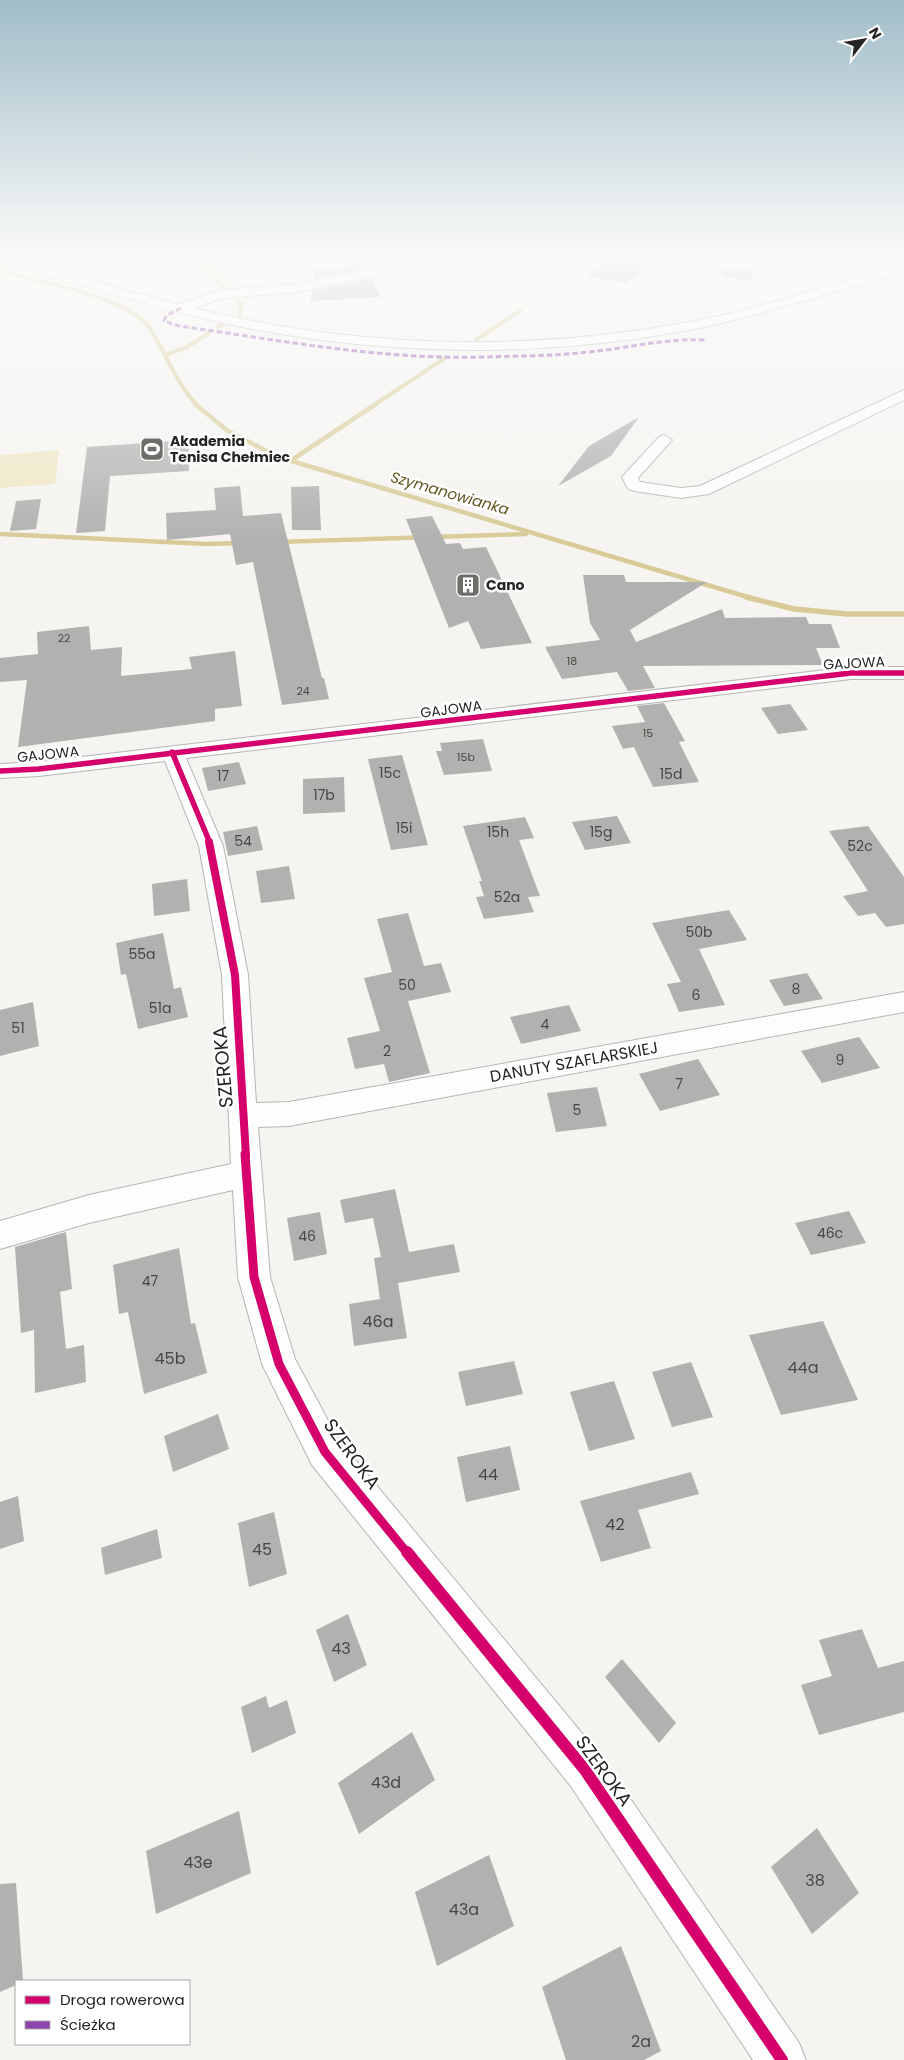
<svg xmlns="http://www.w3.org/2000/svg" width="904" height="2060" font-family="Poppins,sans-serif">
	<rect width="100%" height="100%" fill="#f5f4f1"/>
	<g fill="#efe6c4">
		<path d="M313 253H383L381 257 313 264 311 256Z"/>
		<path d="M59 450 55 484 0 488V455Z"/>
	</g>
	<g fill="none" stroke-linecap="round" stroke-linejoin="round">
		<g stroke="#d8cb97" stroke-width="4">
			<path d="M194 253 228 291"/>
			<path d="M0 271C35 280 129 298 149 327 166 352 175 383 197 405"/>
			<path d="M233 295 242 306 239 315"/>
			<path d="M218 327 222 325"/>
			<path d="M477 339 520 311"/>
			<path d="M165 355 187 347 209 333"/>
			<path d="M374 405 445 358"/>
		</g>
		<g stroke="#d8cb97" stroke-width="4.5">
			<path d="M195 404 228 431 278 457 751 598"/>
			<path d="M290 461 376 404"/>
			<path d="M1 534 207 544 241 543"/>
			<path d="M278 542 526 534"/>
		</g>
		<path stroke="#d8cb97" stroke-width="5.5" d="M746 597 794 609 847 614H904"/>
	</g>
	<g fill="#b1b1af">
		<path d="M603 264 649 266 626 283 586 276Z"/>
		<path d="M363 265 365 268 314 279 315 269H340L339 267Z"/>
		<path d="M722 268 751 269 753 281 723 277Z"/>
		<path d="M370 278 381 297 311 301 312 291Z"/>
		<path d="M639 417 611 456 558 486 589 446Z"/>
		<path d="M189 440V471L110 476 105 531 76 533 87 447Z"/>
		<path d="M240 486 243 516 281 513 322 678H324L329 699 282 705 253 562 236 565 230 534 167 540 166 513 216 510 214 488Z"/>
		<path d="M319 486 321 530H292L291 487Z"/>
		<path d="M41 499 36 529 10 531 16 501Z"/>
		<path d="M432 516 446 544 460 543 463 549 486 547 532 643 481 649 468 621 449 628 406 519Z"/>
		<path d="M583 575H624L626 582H707L630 630 636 642 722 609 725 618 806 617 809 624H831L840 648H816L823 665 643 666 655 688 628 691 617 672 562 679 545 647 600 640 590 623Z"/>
		<path d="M89 626 91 650 122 647 121 676 192 669 189 657 235 651 242 706 215 709V721L18 747 27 680 0 682V658L38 654 37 632Z"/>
		<path d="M664 703 685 741 679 742 699 782 653 787 634 747 623 749 612 726 645 722 637 706Z"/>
		<path d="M790 704 808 730 778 734 761 708Z"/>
		<path d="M483 739 492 771 444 775 436 751H442L440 743Z"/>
		<path d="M402 755 428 845 391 850 368 759Z"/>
		<path d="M239 762 246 784 208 791 202 768Z"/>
		<path d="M344 777 345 812 303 814V779Z"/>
		<path d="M617 816 631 843 585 850 572 822Z"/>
		<path d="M525 817 534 838 519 840 540 896 528 897 534 912 484 919 476 897 484 896 479 881H482L463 826Z"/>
		<path d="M257 826 263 850 228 856 223 832Z"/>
		<path d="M868 826 904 877V924L886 927 875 913 858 916 843 896 868 891 829 831Z"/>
		<path d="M289 866 295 899 261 903 256 871Z"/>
		<path d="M187 879 190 911 154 916 152 884Z"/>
		<path d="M729 910 747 940 699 949 725 1005 679 1012 667 984 681 982 652 923Z"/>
		<path d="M408 913 424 966 441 963 451 992 408 1001 430 1073 389 1082 384 1064 355 1069 347 1038 380 1031 364 978 392 972 377 919Z"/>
		<path d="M163 933 174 989 181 987 188 1017 138 1029 126 974 121 975 116 943Z"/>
		<path d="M807 973 823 999 784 1006 769 980Z"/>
		<path d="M33 1002 39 1046 0 1056V1010Z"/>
		<path d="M569 1005 581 1031 521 1044 510 1017Z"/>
		<path d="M859 1037 880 1068 822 1083 801 1051Z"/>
		<path d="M698 1059 720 1095 660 1111 639 1074Z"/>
		<path d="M597 1087 607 1126 556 1132 547 1093Z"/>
		<path d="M395 1189 409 1252 454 1244 460 1272 398 1283 407 1338 354 1346 349 1304 380 1299 374 1258 381 1257 373 1218 345 1223 340 1200Z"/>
		<path d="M849 1211 866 1243 811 1255 795 1223Z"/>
		<path d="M320 1212 327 1254 294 1261 287 1218Z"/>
		<path d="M66 1232 72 1289 60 1292 66 1349 84 1345 86 1382 35 1393 34 1330 21 1333 15 1247Z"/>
		<path d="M179 1248 191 1324 195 1323 207 1373 144 1394 128 1312 119 1314 113 1265Z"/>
		<path d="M823 1321 858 1400 781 1415 749 1335Z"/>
		<path d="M514 1361 523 1394 466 1406 458 1372Z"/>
		<path d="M691 1362 713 1417 672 1427 652 1372Z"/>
		<path d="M614 1381 635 1439 589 1451 570 1392Z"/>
		<path d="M218 1414 229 1449 173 1472 164 1436Z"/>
		<path d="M510 1446 520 1490 466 1502 457 1457Z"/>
		<path d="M691 1472 699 1494 638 1510 651 1548 601 1562 580 1501Z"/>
		<path d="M18 1496 24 1541 0 1549V1502Z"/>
		<path d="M274 1512 287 1574 249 1587 238 1523Z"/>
		<path d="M157 1529 162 1558 105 1575 101 1548Z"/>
		<path d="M348 1614 367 1665 334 1682 316 1630Z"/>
		<path d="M862 1629 878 1668 904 1661V1712L819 1735 801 1685 832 1676 819 1640Z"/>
		<path d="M622 1659 676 1723 659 1743 605 1677Z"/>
		<path d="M266 1696 269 1708 287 1700 296 1733 252 1753 241 1707Z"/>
		<path d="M412 1732 435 1780 359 1834 338 1783Z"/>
		<path d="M239 1811 251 1873 156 1914 146 1851Z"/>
		<path d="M817 1828 859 1893 812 1934 771 1867Z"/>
		<path d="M489 1855 514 1926 437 1966 415 1892Z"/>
		<path d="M16 1883 23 1981H16V1985L0 1992V1884Z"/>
		<path d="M621 1946 661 2051 644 2060H566L542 1987Z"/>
	</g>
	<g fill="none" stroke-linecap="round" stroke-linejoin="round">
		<g stroke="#b5b5b3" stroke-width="2">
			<g id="minor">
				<path d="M447 253C587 253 728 259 868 261L874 265 868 269 664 265 471 257 451 259 297 292 224 298 181 312 175 308 177 305 223 290 297 284Z"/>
				<path d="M904 390V400L709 494 681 498 634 491 628 489 622 477 659 437 664 435 672 440 638 478 640 482 681 488 700 486Z"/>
				<path d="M851 667H904V679H851L186 758 223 846 248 975 256 1103 289 1102 904 992V1012L289 1126 258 1127 270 1277 295 1359 338 1439 600 1755 799 2043 806 2060H753L570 1785 312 1465 262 1364 238 1277 233 1190 89 1223 0 1249V1221L89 1195 231 1164 222 975 199 846 165 761 39 776 0 778V764L39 762Z"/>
			</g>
		</g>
		<g stroke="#b5b5b3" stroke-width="2">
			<path id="major" d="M0 256C79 275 157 302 238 318 384 348 537 350 684 323 759 310 831 283 904 265V273C831 291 759 317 684 331 537 358 384 356 237 326 157 309 79 284 0 263Z"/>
		</g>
		<use href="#minor" fill="#fefdfd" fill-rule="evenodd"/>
		<use href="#major" fill="#fefdfd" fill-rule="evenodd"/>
		<path stroke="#8e44ad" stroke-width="3" stroke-dasharray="5.5 3" stroke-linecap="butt" d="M181 308 166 316 164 321 179 326C279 340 381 360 483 357 518 356 554 356 589 352 628 348 666 338 705 340"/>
		<g stroke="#fff" stroke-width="8">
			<g id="cycleway-far3">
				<path d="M172 752 210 843"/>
				<path d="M0 771 39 769 851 673H904"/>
			</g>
		</g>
		<g stroke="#fff" stroke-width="11">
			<path id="cycleway-far2" d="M209 842 235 975 246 1156"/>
		</g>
		<g stroke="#fff" stroke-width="12">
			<path id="cycleway-far1" d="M245 1154 254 1277 279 1364 325 1452 408 1554"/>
		</g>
		<g stroke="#fff" stroke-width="15">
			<path id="cycleway" d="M407 1552 585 1770 782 2060"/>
		</g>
		<use href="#cycleway-far3" stroke="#d6006c" stroke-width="5.5"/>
		<use href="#cycleway-far2" stroke="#d6006c" stroke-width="8"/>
		<use href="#cycleway-far1" stroke="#d6006c" stroke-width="9"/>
		<use href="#cycleway" stroke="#d6006c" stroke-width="12"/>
	</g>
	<linearGradient id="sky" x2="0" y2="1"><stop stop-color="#a1bdc8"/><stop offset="0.47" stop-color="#fafaf9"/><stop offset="1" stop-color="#fafaf9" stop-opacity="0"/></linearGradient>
	<rect width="904" height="542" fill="url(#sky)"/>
	<defs>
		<g id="stadium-square" transform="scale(1.25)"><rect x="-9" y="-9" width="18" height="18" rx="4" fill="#6e6d6a" stroke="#fff"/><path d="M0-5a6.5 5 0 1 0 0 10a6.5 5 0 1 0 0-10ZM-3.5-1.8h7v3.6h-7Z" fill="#fff"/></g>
		<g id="building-square" transform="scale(1.25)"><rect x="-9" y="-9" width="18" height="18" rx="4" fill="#6e6d6a" stroke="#fff"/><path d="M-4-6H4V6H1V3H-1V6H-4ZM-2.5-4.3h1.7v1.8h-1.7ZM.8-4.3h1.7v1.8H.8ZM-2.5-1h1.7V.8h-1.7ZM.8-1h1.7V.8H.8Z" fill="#fff"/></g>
	</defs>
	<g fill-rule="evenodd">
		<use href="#stadium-square" x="152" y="449"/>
		<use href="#building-square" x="468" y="585"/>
	</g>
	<g text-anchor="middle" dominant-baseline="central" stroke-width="5" stroke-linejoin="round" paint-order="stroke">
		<g font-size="11" fill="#484745">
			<text x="64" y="638">22</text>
			<text x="572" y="661">18</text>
			<text x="303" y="691">24</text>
			<text x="648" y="733">15</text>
			<text x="466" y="757">15b</text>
		</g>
		<g font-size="14" font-weight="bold" fill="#252422" stroke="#fff" text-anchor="start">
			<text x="170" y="441">Akademia<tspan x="170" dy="16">Tenisa Chełmiec</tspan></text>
			<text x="486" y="585">Cano</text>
		</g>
		<g font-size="14" fill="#252422" stroke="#fff">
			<text transform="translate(854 663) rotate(-3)">GAJOWA</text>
			<text transform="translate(451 709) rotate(-7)">GAJOWA</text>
			<text transform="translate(48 754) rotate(-6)">GAJOWA</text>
		</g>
		<g font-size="14" fill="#484745">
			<text x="390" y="773">15c</text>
			<text x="671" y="774">15d</text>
			<text x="223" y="776">17</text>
			<text x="324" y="795">17b</text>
			<text x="404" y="828">15i</text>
			<text x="498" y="832">15h</text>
			<text x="601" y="832">15g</text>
			<text x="243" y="841">54</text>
			<text x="860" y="846">52c</text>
			<text x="507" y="897">52a</text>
			<text x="699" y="932">50b</text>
			<text x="142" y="954">55a</text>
			<text x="407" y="985">50</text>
			<text x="796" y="989">8</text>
			<text x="696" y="995">6</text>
			<text x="160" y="1008">51a</text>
			<text x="545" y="1024">4</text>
			<text x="18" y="1028">51</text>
			<text x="387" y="1051">2</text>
			<text x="840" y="1060">9</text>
			<text x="679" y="1084">7</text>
			<text x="577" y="1110">5</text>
			<text x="830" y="1233">46c</text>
			<text x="307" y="1236">46</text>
			<text x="150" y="1281">47</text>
		</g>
		<g font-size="15" font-style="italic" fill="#62551e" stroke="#fff">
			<text transform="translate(450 493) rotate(16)">Szymanowianka</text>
		</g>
		<g font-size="16" fill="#252422" stroke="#fff">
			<text transform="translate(574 1062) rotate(-10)">DANUTY SZAFLARSKIEJ</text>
		</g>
		<g font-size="16" fill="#484745">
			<text x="378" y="1321">46a</text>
			<text x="170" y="1358">45b</text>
			<text x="803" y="1367">44a</text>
			<text x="488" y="1474">44</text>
			<text x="615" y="1524">42</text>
			<text x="262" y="1549">45</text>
			<text x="341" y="1648">43</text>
			<text x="386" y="1782">43d</text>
			<text x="198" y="1862">43e</text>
			<text x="815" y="1880">38</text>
			<text x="464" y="1909">43a</text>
			<text x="641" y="2041">2a</text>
		</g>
		<g font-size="19" fill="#252422" stroke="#fff">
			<text transform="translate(223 1067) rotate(-95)">SZEROKA</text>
			<text transform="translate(352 1454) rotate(54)">SZEROKA</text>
			<text transform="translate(604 1771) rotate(54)">SZEROKA</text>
		</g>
	</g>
	<rect x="15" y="1980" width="175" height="65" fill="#ffffff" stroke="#a8a7a7"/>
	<rect x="25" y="1996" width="25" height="8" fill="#d6006c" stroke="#a8a7a7"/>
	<text x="60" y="2005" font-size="15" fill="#252422">Droga rowerowa</text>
	<rect x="25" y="2021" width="25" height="8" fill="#8e44ad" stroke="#a8a7a7"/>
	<text x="60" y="2030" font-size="15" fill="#252422">Ścieżka</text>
	<g transform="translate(864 40) rotate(59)" stroke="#ffffff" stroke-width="4" paint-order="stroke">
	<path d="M0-4L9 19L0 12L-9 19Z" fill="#252422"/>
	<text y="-8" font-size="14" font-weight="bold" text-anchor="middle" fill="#252422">N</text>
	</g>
</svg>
